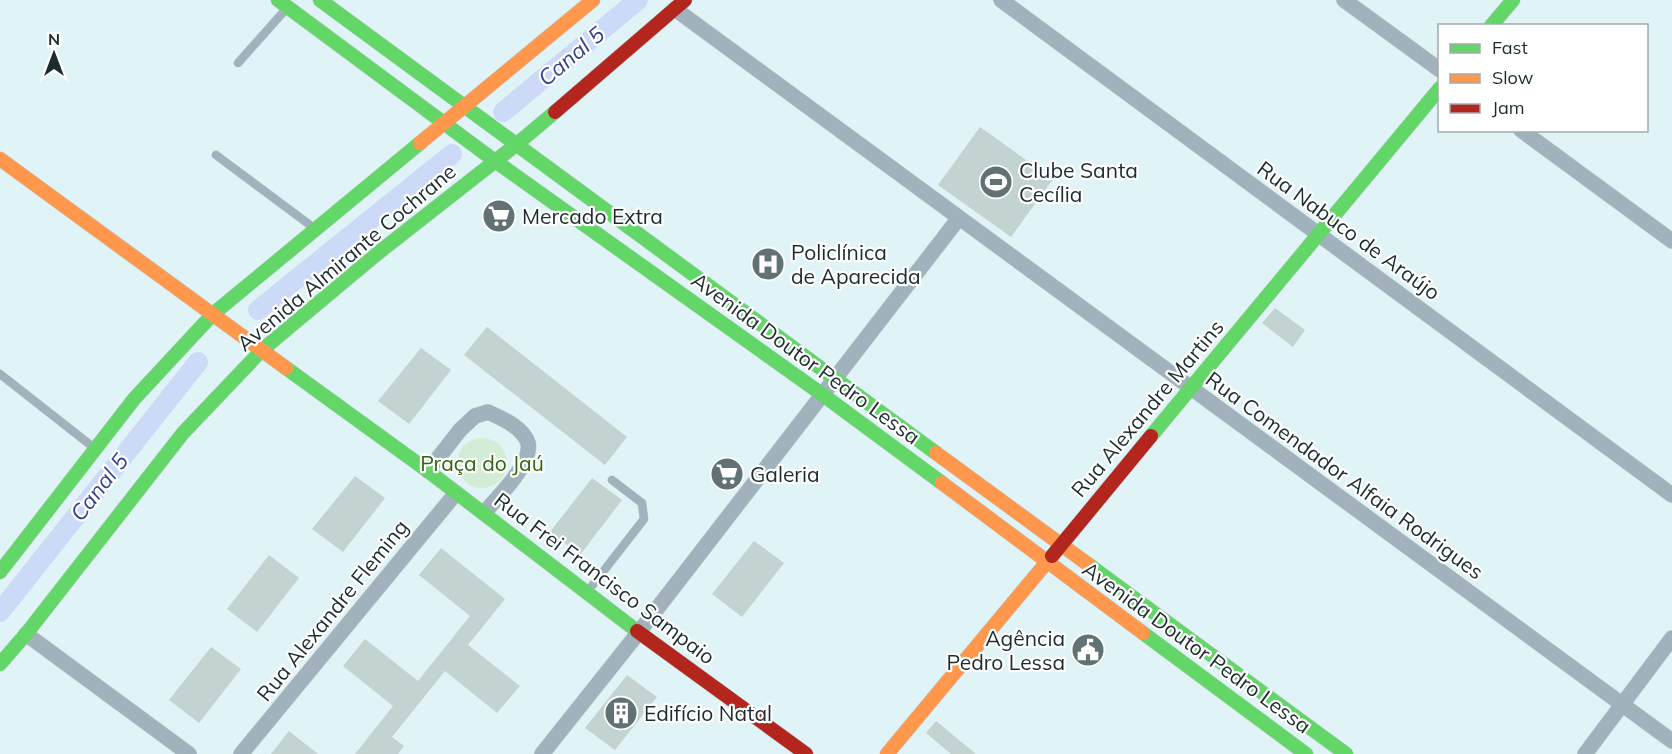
<svg xmlns="http://www.w3.org/2000/svg" width="1672" height="754" font-family="Mulish,sans-serif">
	<rect width="100%" height="100%" fill="#e0f3f6"/>
	<circle fill="#d3ecd6" cx="482" cy="463" r="25"/>
	<g fill="none" stroke-linecap="round" stroke-linejoin="round">
		<g stroke="#cddaf7" stroke-width="20">
			<path d="M503 112 638 0"/>
			<path d="M258 310 452 154"/>
			<path d="M0 612 198 362"/>
		</g>
	</g>
	<g fill="#c3d3d1">
		<path d="M980 127 1053 179 1011 237 938 185Z"/>
		<path d="M1275 308 1305 330 1293 347 1262 323Z"/>
		<path d="M487 327 627 437 605 465 464 355Z"/>
		<path d="M421 348 451 370 409 424 378 401Z"/>
		<path d="M355 476 385 498 343 552 312 529Z"/>
		<path d="M592 478 622 500 580 555 550 532Z"/>
		<path d="M754 541 784 563 742 617 712 594Z"/>
		<path d="M441 548 505 599 468 645 520 686 497 713 445 671 392 737 404 746 398 754H355L393 706 343 666 365 639 418 681 470 616 419 575Z"/>
		<path d="M269 555 299 578 257 632 227 609Z"/>
		<path d="M211 647 241 669 199 723 169 700Z"/>
		<path d="M627 675 657 697 615 750 585 728Z"/>
		<path d="M936 721 976 754H951L926 733Z"/>
		<path d="M289 731 318 754H271Z"/>
	</g>
	<g fill="none" stroke-linecap="round" stroke-linejoin="round">
		<g stroke="#beced0" stroke-width="9">
			<g id="lane">
				<path d="M238 63 287 8"/>
				<path d="M216 155 314 228"/>
				<path d="M0 374 93 447"/>
				<path d="M588 591 644 519 642 503 612 480"/>
			</g>
		</g>
		<g stroke="#beced0" stroke-width="16">
			<g id="street">
				<path d="M1001 0 1672 495"/>
				<path d="M1344 0 1440 70"/>
				<path d="M675 9 1672 741"/>
				<path d="M1521 130 1672 241"/>
				<path d="M428 471 460 430 475 416 488 412C501 418 523 427 528 443 533 463 496 499 484 513"/>
				<path d="M26 634 189 754"/>
				<path d="M241 754 456 493"/>
				<path d="M542 754 639 632 959 218"/>
				<path d="M1585 754 1672 638"/>
			</g>
		</g>
		<g stroke="#beced0" stroke-width="15">
			<g id="fast">
				<path d="M278 0 495 161 823 395 942 483"/>
				<path d="M320 0 936 453"/>
				<path d="M1491 26 1513 0"/>
				<path d="M286 368 428 471 637 631"/>
				<path d="M1151 436 1440 88"/>
				<path d="M1089 565 1346 754"/>
				<path d="M0 572 134 399 213 314 420 143"/>
				<path d="M1143 633 1306 754"/>
				<path d="M0 664 26 634 183 433 262 350 378 253 517 144 555 112"/>
			</g>
		</g>
		<g stroke="#beced0" stroke-width="15">
			<g id="slow">
				<path d="M420 143 593 0"/>
				<path d="M0 159 286 368"/>
				<path d="M936 453 1089 565"/>
				<path d="M942 483 1143 633"/>
				<path d="M887 754 1052 556"/>
			</g>
		</g>
		<g stroke="#beced0" stroke-width="15">
			<g id="jam">
				<path d="M555 112 685 0"/>
				<path d="M1052 556 1151 436"/>
				<path d="M637 631 806 754"/>
			</g>
		</g>
		<use href="#lane" stroke="#a2b2bc" stroke-width="8"/>
		<use href="#street" stroke="#a2b2bc" stroke-width="15"/>
		<use href="#fast" stroke="#63d668" stroke-width="14"/>
		<use href="#slow" stroke="#ff974d" stroke-width="14"/>
		<use href="#jam" stroke="#b3261e" stroke-width="14"/>
	</g>
	<defs>
		<g id="stadium-disc" transform="scale(1.725)"><circle r="9.5" fill="#617274" stroke="#fff"/><path d="M0-5a6.5 5 0 1 0 0 10a6.5 5 0 1 0 0-10ZM-3.5-1.8h7v3.6h-7Z" fill="#fff"/></g>
		<g id="supermarket-disc" transform="scale(1.725)"><circle r="9.5" fill="#617274" stroke="#fff"/><path d="M-6-5.5h2.5l.6 2H6L4.5 2H-2.5L-4.4-4H-6ZM-1.5 3.2a1.3 1.3 0 1 0 .1 0ZM3 3.2a1.3 1.3 0 1 0 .1 0Z" fill="#fff"/></g>
		<g id="hospital-disc" transform="scale(1.725)"><circle r="9.5" fill="#617274" stroke="#fff"/><path d="M-5-5h3v3.5h4V-5h3V5h-3V1.5h-4V5h-3Z" fill="#fff"/></g>
		<g id="civic-disc" transform="scale(1.725)"><circle r="9.5" fill="#617274" stroke="#fff"/><path d="M-.6-6.5H3V-4.5H.6V-3L4-1V1h2V6H-6V1h2V-1L-.6-3ZM-1.2 2.5V6h2.4V2.5Z" fill="#fff"/></g>
		<g id="building-disc" transform="scale(1.725)"><circle r="9.5" fill="#617274" stroke="#fff"/><path d="M-4-6H4V6H1V3H-1V6H-4ZM-2.5-4.3h1.7v1.8h-1.7ZM.8-4.3h1.7v1.8H.8ZM-2.5-1h1.7V.8h-1.7ZM.8-1h1.7V.8H.8Z" fill="#fff"/></g>
	</defs>
	<g fill-rule="evenodd">
		<use href="#stadium-disc" x="996" y="182"/>
		<use href="#supermarket-disc" x="499" y="216"/>
		<use href="#hospital-disc" x="768" y="264"/>
		<use href="#supermarket-disc" x="727" y="474"/>
		<use href="#civic-disc" x="1088" y="650"/>
		<use href="#building-disc" x="621" y="713"/>
	</g>
	<g text-anchor="middle" dominant-baseline="central" stroke-width="4.5" stroke-linejoin="round" paint-order="stroke">
		<g font-size="21" fill="#1c2c2e" stroke="#fff" text-anchor="start">
			<text x="1019" y="170">Clube Santa<tspan x="1019" dy="24">Cecília</tspan></text>
			<text x="522" y="216">Mercado Extra</text>
			<text x="791" y="252">Policlínica<tspan x="791" dy="24">de Aparecida</tspan></text>
			<text x="750" y="474">Galeria</text>
			<text x="1065" y="638" text-anchor="end">Agência<tspan x="1065" dy="24">Pedro Lessa</tspan></text>
			<text x="644" y="713">Edifício Natal</text>
		</g>
		<g font-size="21" fill="#1c2c2e" stroke="#fff">
			<text transform="translate(1349 230) rotate(36)">Rua Nabuco de Araújo</text>
			<text transform="translate(346 257) rotate(-40)">Avenida Almirante Cochrane</text>
			<text transform="translate(806 358) rotate(36)">Avenida Doutor Pedro Lessa</text>
			<text transform="translate(1147 408) rotate(-50)">Rua Alexandre Martins</text>
			<text transform="translate(1345 475) rotate(36)">Rua Comendador Alfaia Rodrigues</text>
			<text transform="translate(605 578) rotate(37)">Rua Frei Francisco Sampaio</text>
			<text transform="translate(332 610) rotate(-51)">Rua Alexandre Fleming</text>
			<text transform="translate(1197 647) rotate(36)">Avenida Doutor Pedro Lessa</text>
		</g>
		<g font-size="21" fill="#326511" stroke="#fff">
			<text x="482" y="463">Praça do Jaú</text>
		</g>
		<g font-size="22" font-style="italic" fill="#353f8b" stroke="#fff">
			<text transform="translate(571 56) rotate(-40)">Canal 5</text>
			<text transform="translate(99 487) rotate(-52)">Canal 5</text>
		</g>
	</g>
	<rect x="1438" y="24" width="210" height="108" fill="#ffffff" stroke="#a4abab" stroke-width="1.5"/>
	<rect x="1450" y="44" width="30" height="9" fill="#63d668" stroke="#a4abab" stroke-width="1.5"/>
	<text x="1492" y="54" font-size="18" fill="#1c2c2e">Fast</text>
	<rect x="1450" y="74" width="30" height="9" fill="#ff974d" stroke="#a4abab" stroke-width="1.5"/>
	<text x="1492" y="84" font-size="18" fill="#1c2c2e">Slow</text>
	<rect x="1450" y="104" width="30" height="9" fill="#b3261e" stroke="#a4abab" stroke-width="1.5"/>
	<text x="1492" y="114" font-size="18" fill="#1c2c2e">Jam</text>
	<g transform="translate(54 54)" stroke="#ffffff" stroke-width="4.5" paint-order="stroke">
	<path d="M0-4.5L10 22L0 15L-10 22Z" fill="#1c2c2e"/>
	<text y="-9" font-size="16" font-weight="bold" text-anchor="middle" fill="#1c2c2e">N</text>
	</g>
</svg>
